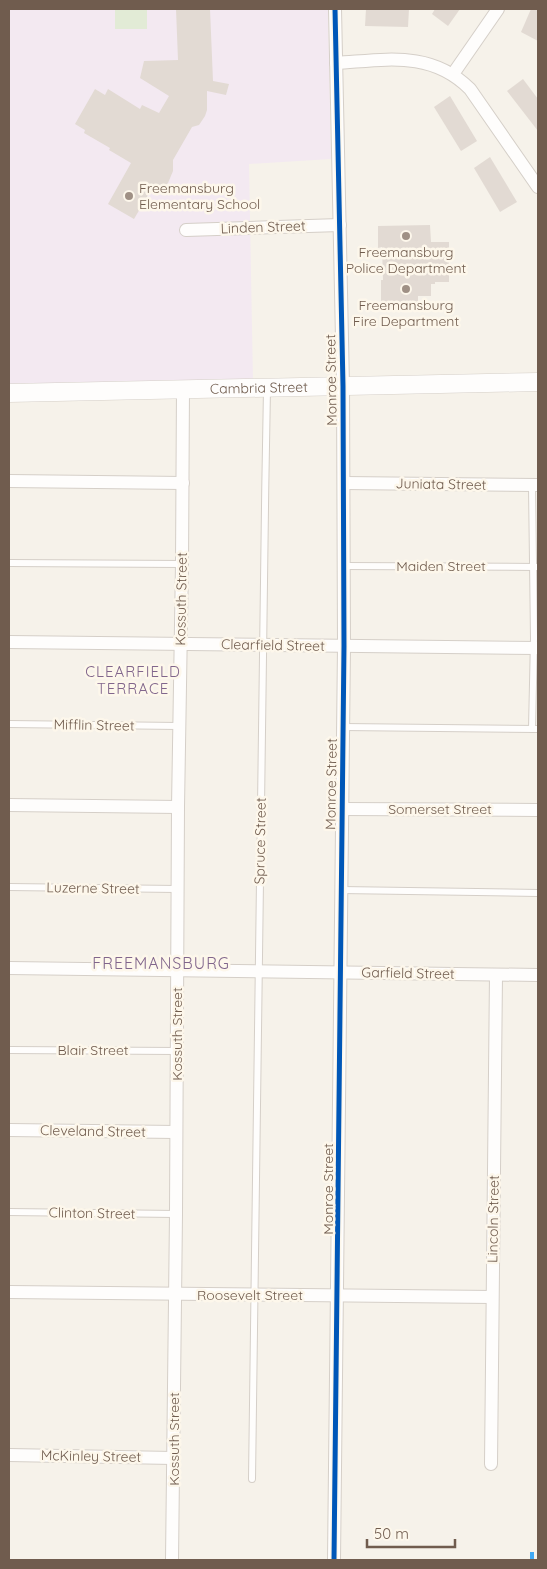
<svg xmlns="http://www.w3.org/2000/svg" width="547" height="1569" font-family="Quicksand,sans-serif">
	<rect width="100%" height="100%" fill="#f6f2ea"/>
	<path fill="#f3e9f1" d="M9 9H328L331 159 249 164 253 382 9 386Z"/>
	<rect fill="#e2ebd6" x="115" y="9" width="32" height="20"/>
	<g fill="#e2dad3">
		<path d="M176 9H210L213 81 229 84 226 95 207 91V110L205 116 199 125 192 127 173 160V171L168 183 161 189 151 190 134 219 108 204 131 163 109 150 110 148 84 133 85 130 75 124 95 89 105 95 108 89 140 109 142 105 159 113 169 96 140 78 144 61 178 60Z"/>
		<path d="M366 9H409L408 27 365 26Z"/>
		<path d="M435 9H460L448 26 432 14Z"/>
		<path d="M531 9H538V41L521 32Z"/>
		<path d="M523 79 538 99V131L507 91Z"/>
		<path d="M450 96 477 141 461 151 434 107Z"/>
		<path d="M490 157 517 202 500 212 474 168Z"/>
		<path d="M430 225 431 242H449V282H435V284H431V296H418V302H381V280H383L382 247 378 248V226Z"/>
	</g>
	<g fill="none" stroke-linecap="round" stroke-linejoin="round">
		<g stroke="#d5cfc8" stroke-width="8">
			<g id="lane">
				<path d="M9 563 182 564"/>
				<path d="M344 566 538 567"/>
				<path d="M9 724 179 726"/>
				<path d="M343 727 538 729"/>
				<path d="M532 729 534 638 532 485"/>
				<path d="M9 887 177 889"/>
				<path d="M341 890 538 893"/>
				<path d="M9 1050 177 1051"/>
				<path d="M9 1212 176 1214"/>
				<path d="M252 1479C260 1115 260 752 267 389"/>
			</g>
		</g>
		<g stroke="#d5cfc8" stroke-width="14">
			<g id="street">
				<path d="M336 63C386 60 431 50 470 89L538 187"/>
				<path d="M453 74 498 9"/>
				<path d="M186 230 340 225"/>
				<path d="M9 481 183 483"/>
				<path d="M344 483 538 485"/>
				<path d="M9 642 538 648"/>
				<path d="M9 805 178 807"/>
				<path d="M342 809 538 810"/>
				<path d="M9 968 538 975"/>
				<path d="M9 1130 176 1132"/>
				<path d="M9 1292 492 1297"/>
				<path d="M9 1455 173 1458"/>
				<path d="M491 1464 496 975"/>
				<path d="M172 1560 176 1214 178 807 182 564 183 388"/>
				<path d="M334 1560 344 646 343 386 335 9"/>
			</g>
		</g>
		<g stroke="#d5cfc8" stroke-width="19">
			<g id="secondary">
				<path id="s1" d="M9 393 538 382"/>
			</g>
		</g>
		<use href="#lane" stroke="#fefdfc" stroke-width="6"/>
		<use href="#street" stroke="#fefdfc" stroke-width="12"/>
		<use href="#secondary" stroke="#fefdfc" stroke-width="18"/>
		<path stroke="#3fa9f5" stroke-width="4" stroke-dasharray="8 4" stroke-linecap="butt" d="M532 1560V1550"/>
		<g stroke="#fdf7eb" stroke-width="8">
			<path id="cycleway" d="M334 1560 344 646 343 386 335 9"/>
		</g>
		<use href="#cycleway" stroke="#0057b8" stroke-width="5"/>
	</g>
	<g fill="#9f9085" stroke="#fdf7eb" stroke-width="2">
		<circle cx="129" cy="196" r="5"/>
		<circle cx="406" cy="236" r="5"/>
		<circle cx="406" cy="289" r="5"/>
	</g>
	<g text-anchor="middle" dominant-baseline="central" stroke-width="5" stroke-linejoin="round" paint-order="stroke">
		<g font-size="14" fill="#705c4e" stroke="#fdf7eb">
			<text x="139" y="188" text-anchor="start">Freemansburg<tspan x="139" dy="16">Elementary School</tspan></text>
			<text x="406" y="252">Freemansburg<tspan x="406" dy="16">Police Department</tspan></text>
			<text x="406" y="305">Freemansburg<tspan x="406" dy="16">Fire Department</tspan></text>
		</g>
		<g font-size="14" fill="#705c4e" stroke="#fdf7eb">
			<text transform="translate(263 227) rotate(-2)">Linden Street</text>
			<text transform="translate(331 380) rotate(-91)">Monroe Street</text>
			<text stroke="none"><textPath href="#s1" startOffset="250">Cambria Street</textPath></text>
			<text transform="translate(441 484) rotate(1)">Juniata Street</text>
			<text x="441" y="566">Maiden Street</text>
			<text transform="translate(181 599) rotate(-89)">Kossuth Street</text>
			<text transform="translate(273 645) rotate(1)">Clearfield Street</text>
			<text transform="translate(94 725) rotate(1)">Mifflin Street</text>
			<text transform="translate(331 784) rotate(-89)">Monroe Street</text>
			<text x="440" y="809">Somerset Street</text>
			<text transform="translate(260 841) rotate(-89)">Spruce Street</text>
			<text transform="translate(93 888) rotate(1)">Luzerne Street</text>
			<text transform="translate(408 973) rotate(1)">Garfield Street</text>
			<text transform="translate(177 1034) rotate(-90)">Kossuth Street</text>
			<text x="93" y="1050">Blair Street</text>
			<text transform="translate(93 1131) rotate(1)">Cleveland Street</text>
			<text transform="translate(328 1189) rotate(-90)">Monroe Street</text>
			<text transform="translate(92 1213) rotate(1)">Clinton Street</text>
			<text transform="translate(493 1219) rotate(-89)">Lincoln Street</text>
			<text x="250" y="1295">Roosevelt Street</text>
			<text transform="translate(174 1439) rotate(-90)">Kossuth Street</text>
			<text transform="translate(91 1456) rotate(1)">McKinley Street</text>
		</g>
		<g font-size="15" letter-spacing="1" fill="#81668c" stroke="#fdf7eb">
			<text x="133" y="671">CLEARFIELD<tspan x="133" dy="17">TERRACE</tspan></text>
		</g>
		<g font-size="16" letter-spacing="1" fill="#81668c" stroke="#fdf7eb">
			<text x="161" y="963">FREEMANSBURG</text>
		</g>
	</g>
	<rect width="547" height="1569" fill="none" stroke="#705c4e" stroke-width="20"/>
	<path d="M367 1539v8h88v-8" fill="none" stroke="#705c4e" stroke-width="2.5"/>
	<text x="374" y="1539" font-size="15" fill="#705c4e" stroke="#fdf7eb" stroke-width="4" paint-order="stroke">50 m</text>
</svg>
